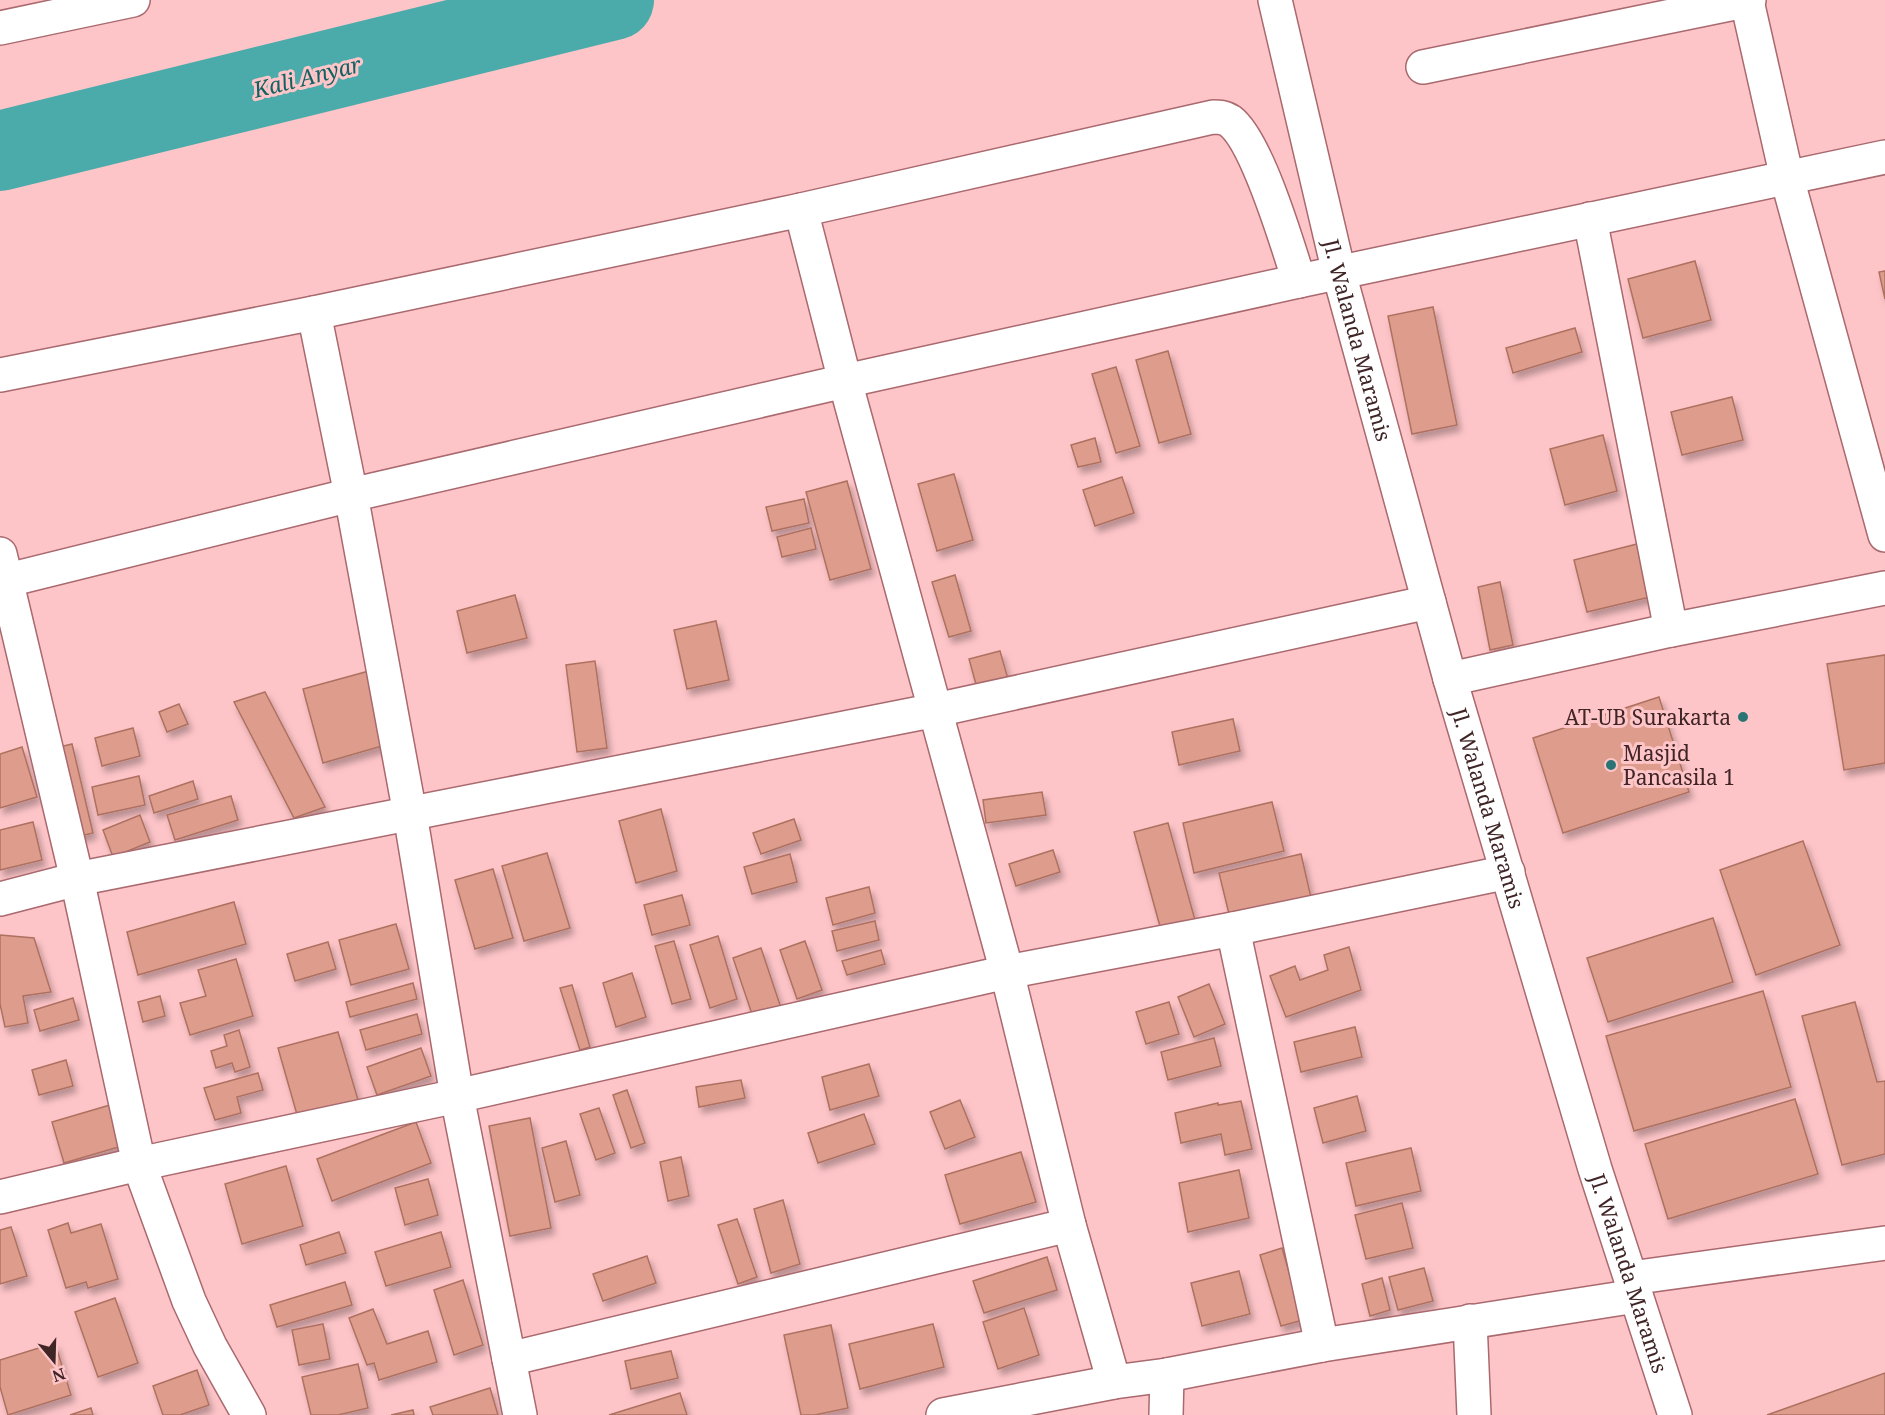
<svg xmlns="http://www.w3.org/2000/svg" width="1885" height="1415" font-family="'Noto Serif',serif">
	<defs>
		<filter id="shadow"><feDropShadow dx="3.5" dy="6" stdDeviation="3" flood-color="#0004"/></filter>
	</defs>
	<rect width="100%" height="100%" fill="#fec5c8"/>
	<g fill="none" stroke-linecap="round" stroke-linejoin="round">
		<path stroke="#4babab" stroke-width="80" d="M0 151 614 0"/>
	</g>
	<g fill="#de9d8c" stroke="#ae7161" stroke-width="1.5" filter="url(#shadow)">
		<path d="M1695 261 1711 320 1643 338 1628 279Z"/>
		<path d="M1885 271V299L1879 272Z"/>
		<path d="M1433 307 1457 425 1412 434 1388 316Z"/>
		<path d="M1575 328 1582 352 1513 373 1506 348Z"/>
		<path d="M1168 351 1191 434 1159 443 1136 360Z"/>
		<path d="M1116 367 1140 446 1116 453 1092 374Z"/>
		<path d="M1732 397 1743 440 1682 455 1671 412Z"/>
		<path d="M1603 435 1617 491 1565 505 1550 449Z"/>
		<path d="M1095 438 1101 462 1078 467 1071 445Z"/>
		<path d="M954 474 973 540 937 551 918 484Z"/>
		<path d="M1122 477 1134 513 1095 526 1083 490Z"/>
		<path d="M847 481 871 569 830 580 806 492Z"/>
		<path d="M804 499 809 523 772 531 766 507Z"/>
		<path d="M811 528 816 549 782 557 777 537Z"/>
		<path d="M1637 544 1650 597 1587 612 1574 560Z"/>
		<path d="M955 575 971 631 949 637 932 582Z"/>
		<path d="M1500 582 1513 645 1490 650 1478 587Z"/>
		<path d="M515 595 527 638 467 653 457 611Z"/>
		<path d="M716 621 729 680 687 689 674 630Z"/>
		<path d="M1000 651 1008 679 977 688 969 659Z"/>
		<path d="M1885 655V763L1844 770 1827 664Z"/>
		<path d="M595 661 607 748 577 752 566 665Z"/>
		<path d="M369 671 389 744 323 763 303 689Z"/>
		<path d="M265 692 325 807 294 818 234 702Z"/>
		<path d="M1659 697 1689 792 1563 833 1533 738Z"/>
		<path d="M179 704 188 724 167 732 159 712Z"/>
		<path d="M1233 719 1240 751 1179 765 1172 732Z"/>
		<path d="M133 728 140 756 102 766 95 738Z"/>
		<path d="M72 744 93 833 72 838 51 749Z"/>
		<path d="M22 747 37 797 0 808V754Z"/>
		<path d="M139 776 145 805 98 815 92 787Z"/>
		<path d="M193 781 198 799 154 813 149 796Z"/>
		<path d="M1042 792 1046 815 986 823 983 800Z"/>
		<path d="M231 796 238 820 175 840 167 815Z"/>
		<path d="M1272 802 1284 851 1194 873 1183 823Z"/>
		<path d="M661 809 677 871 636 883 619 821Z"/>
		<path d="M140 815 150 842 113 857 103 830Z"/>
		<path d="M794 819 801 840 761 854 753 833Z"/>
		<path d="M33 822 42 860 0 870V830Z"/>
		<path d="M1168 823 1195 920 1161 930 1134 832Z"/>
		<path d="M1803 841 1840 945 1756 975 1720 870Z"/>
		<path d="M1053 850 1060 872 1016 886 1009 864Z"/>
		<path d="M547 853 570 928 524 941 502 866Z"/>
		<path d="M790 854 797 882 752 894 744 867Z"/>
		<path d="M1301 854 1312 902 1231 922 1219 873Z"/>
		<path d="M493 869 513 938 475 949 455 880Z"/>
		<path d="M869 887 875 913 833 925 826 898Z"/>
		<path d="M682 895 690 925 652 935 644 905Z"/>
		<path d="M234 902 246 944 138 975 127 932Z"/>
		<path d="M1713 918 1733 982 1608 1022 1587 958Z"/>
		<path d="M875 921 879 940 837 951 832 931Z"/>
		<path d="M396 924 409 969 351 985 339 940Z"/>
		<path d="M0 935 34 938 51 992 23 996 28 1023 5 1027 0 1004Z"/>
		<path d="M718 936 737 999 710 1008 690 945Z"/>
		<path d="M674 941 691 999 672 1004 655 946Z"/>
		<path d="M805 941 822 990 797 999 780 950Z"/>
		<path d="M328 942 336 969 295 981 287 954Z"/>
		<path d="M1349 947 1361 990 1286 1017 1270 976 1295 966 1300 980 1328 970 1324 955Z"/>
		<path d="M761 948 782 1011 754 1020 733 958Z"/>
		<path d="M881 950 885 964 847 975 842 961Z"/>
		<path d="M236 959 253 1016 190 1035 180 1003 206 996 198 970Z"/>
		<path d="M632 973 646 1017 616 1027 603 983Z"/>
		<path d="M413 983 417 999 350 1017 346 1002Z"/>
		<path d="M1209 984 1225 1024 1194 1037 1178 997Z"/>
		<path d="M572 985 590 1047 580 1050 560 988Z"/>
		<path d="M1763 991 1791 1087 1634 1131 1606 1036Z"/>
		<path d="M160 996 165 1016 143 1022 138 1002Z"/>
		<path d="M73 998 79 1020 40 1031 34 1010Z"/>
		<path d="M1169 1002 1179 1034 1146 1044 1136 1012Z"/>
		<path d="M1855 1002 1877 1082 1885 1081V1154L1842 1165 1802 1016Z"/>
		<path d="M417 1014 422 1034 366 1050 360 1030Z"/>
		<path d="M1355 1027 1362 1057 1301 1072 1294 1042Z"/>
		<path d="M239 1030 250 1067 235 1072 232 1063 216 1068 211 1051 227 1046 224 1035Z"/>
		<path d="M338 1032 358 1100 298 1118 278 1048Z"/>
		<path d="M1214 1038 1221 1066 1168 1080 1161 1052Z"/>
		<path d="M421 1048 431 1076 377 1095 367 1067Z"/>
		<path d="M66 1060 73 1086 39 1095 32 1070Z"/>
		<path d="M869 1064 879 1096 830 1110 822 1077Z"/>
		<path d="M258 1073 263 1090 237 1097 241 1113 215 1120 204 1088Z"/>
		<path d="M741 1080 745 1098 699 1107 696 1087Z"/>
		<path d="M627 1090 645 1143 631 1148 613 1095Z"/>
		<path d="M1357 1096 1366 1131 1323 1143 1314 1108Z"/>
		<path d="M1795 1099 1818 1174 1668 1219 1645 1144Z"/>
		<path d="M960 1100 975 1137 945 1149 930 1112Z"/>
		<path d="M1241 1101 1252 1149 1225 1155 1221 1134 1181 1143 1175 1113 1218 1103V1105Z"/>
		<path d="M110 1105 122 1146 64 1163 52 1122Z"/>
		<path d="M599 1108 615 1153 596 1160 580 1114Z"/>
		<path d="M864 1114 875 1144 818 1163 808 1133Z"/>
		<path d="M530 1118 551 1228 510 1236 489 1126Z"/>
		<path d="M416 1122 431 1163 332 1201 317 1159Z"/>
		<path d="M566 1141 580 1195 555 1202 542 1148Z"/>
		<path d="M1411 1148 1421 1191 1356 1206 1346 1163Z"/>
		<path d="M1021 1152 1036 1202 960 1224 945 1175Z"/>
		<path d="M681 1157 689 1196 668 1201 660 1162Z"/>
		<path d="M286 1166 303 1226 242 1244 225 1184Z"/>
		<path d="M1239 1170 1249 1218 1188 1232 1179 1183Z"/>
		<path d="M428 1179 438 1215 405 1225 395 1188Z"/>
		<path d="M783 1200 800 1264 771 1273 754 1209Z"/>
		<path d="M1402 1203 1413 1248 1366 1259 1355 1215Z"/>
		<path d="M737 1219 757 1277 738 1284 718 1225Z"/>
		<path d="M68 1223 71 1233 101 1224 118 1279 88 1288 86 1282 66 1288 48 1230Z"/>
		<path d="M11 1227 27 1276 0 1284V1230Z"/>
		<path d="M339 1232 346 1253 306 1265 300 1245Z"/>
		<path d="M441 1232 451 1267 386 1286 375 1252Z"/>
		<path d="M1282 1248 1303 1320 1281 1326 1260 1255Z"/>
		<path d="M647 1256 656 1283 603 1301 593 1274Z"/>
		<path d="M1047 1257 1057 1290 984 1313 973 1281Z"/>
		<path d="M1424 1268 1433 1301 1398 1310 1389 1277Z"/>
		<path d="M1239 1271 1250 1314 1202 1326 1191 1283Z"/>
		<path d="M1382 1278 1390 1310 1370 1316 1362 1284Z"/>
		<path d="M463 1280 483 1345 454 1355 434 1290Z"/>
		<path d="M345 1282 352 1305 277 1327 270 1305Z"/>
		<path d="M115 1298 138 1363 98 1377 75 1312Z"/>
		<path d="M1024 1308 1039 1355 998 1369 983 1322Z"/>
		<path d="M373 1309 387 1344 428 1331 437 1362 379 1380 374 1363 367 1365 349 1318Z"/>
		<path d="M323 1324 330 1359 299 1365 292 1330Z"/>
		<path d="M933 1324 944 1367 860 1389 849 1344Z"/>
		<path d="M831 1325 848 1408 815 1415H801L784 1335Z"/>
		<path d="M55 1343 71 1395 8 1415 0 1387V1360Z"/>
		<path d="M671 1351 678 1378 631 1389 625 1361Z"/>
		<path d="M358 1364 368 1408 338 1415H311L302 1377Z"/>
		<path d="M197 1370 209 1405 180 1415H163L153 1386Z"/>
		<path d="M1885 1373V1415H1767Z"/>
		<path d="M490 1388 498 1415H433L430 1407Z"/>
		<path d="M680 1393 687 1415H609Z"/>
		<path d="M91 1408 93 1415H70Z"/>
		<path d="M413 1410 414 1415H391Z"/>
	</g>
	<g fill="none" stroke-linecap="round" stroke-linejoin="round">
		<g stroke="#a9696e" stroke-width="36">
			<g id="street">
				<path d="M1747 1 1787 178 1885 535"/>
				<path d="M0 28 133 0"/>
				<path d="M1423 67 1749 0"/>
				<path d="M801 210 845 381 1007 972 1069 1225 1114 1382"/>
				<path d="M1590 219 1671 630"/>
				<path d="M314 313 351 495 410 814 457 1096 520 1415"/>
				<path d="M0 375 314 313 801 210 1213 117C1219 117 1224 117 1230 121 1257 141 1288 246 1299 281"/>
				<path d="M0 554 77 879 139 1164 189 1301 210 1346 249 1415"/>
				<path d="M0 582 351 495 845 381 1299 281 1885 157"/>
				<path d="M1450 679 1671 630 1885 588"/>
				<path d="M0 899 77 879 936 710 1429 602"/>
				<path d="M1233 929 1322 1345"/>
				<path d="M0 1197 139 1164 457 1096 1007 972 1233 929 1508 872"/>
				<path d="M1631 1278 1885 1243"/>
				<path d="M1470 1321 1474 1415"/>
				<path d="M509 1359 1069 1225"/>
				<path d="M943 1415 1114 1382 1167 1375 1322 1345 1636 1296"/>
				<path d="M1166 1415 1167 1375"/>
			</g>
		</g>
		<g stroke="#a9696e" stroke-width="36">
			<g id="secondary">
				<path id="s1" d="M1275 0 1339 273 1450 679 1595 1169 1675 1415"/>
			</g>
		</g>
		<use href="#street" stroke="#fff" stroke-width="33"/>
		<use href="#secondary" stroke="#fff" stroke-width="33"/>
	</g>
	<g fill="#297474" stroke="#fec5c8" stroke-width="2">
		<circle cx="1743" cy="717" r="6"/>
		<circle cx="1611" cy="765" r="6"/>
	</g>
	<g text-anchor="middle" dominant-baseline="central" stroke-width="6" stroke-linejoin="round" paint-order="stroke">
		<g font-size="21" fill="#402527" stroke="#fec5c8">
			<text stroke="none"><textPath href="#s1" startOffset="350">Jl. Walanda Maramis</textPath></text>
			<text stroke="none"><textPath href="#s1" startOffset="836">Jl. Walanda Maramis</textPath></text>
			<text stroke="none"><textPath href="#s1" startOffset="1322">Jl. Walanda Maramis</textPath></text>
		</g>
		<g font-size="21" fill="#402527" stroke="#fec5c8" text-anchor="end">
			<text x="1731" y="717">AT-UB Surakarta</text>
			<text x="1623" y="753" text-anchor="start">Masjid<tspan x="1623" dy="24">Pancasila 1</tspan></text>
		</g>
		<g font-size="22" font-style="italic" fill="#126262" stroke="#fec5c8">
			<text transform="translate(307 76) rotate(-14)">Kali Anyar</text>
		</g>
	</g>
	<g transform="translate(54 1361) rotate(161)" stroke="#fec5c8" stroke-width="4.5" paint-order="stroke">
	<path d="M0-4.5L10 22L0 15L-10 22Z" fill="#402527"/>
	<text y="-9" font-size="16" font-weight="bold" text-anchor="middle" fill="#402527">N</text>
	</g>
</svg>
